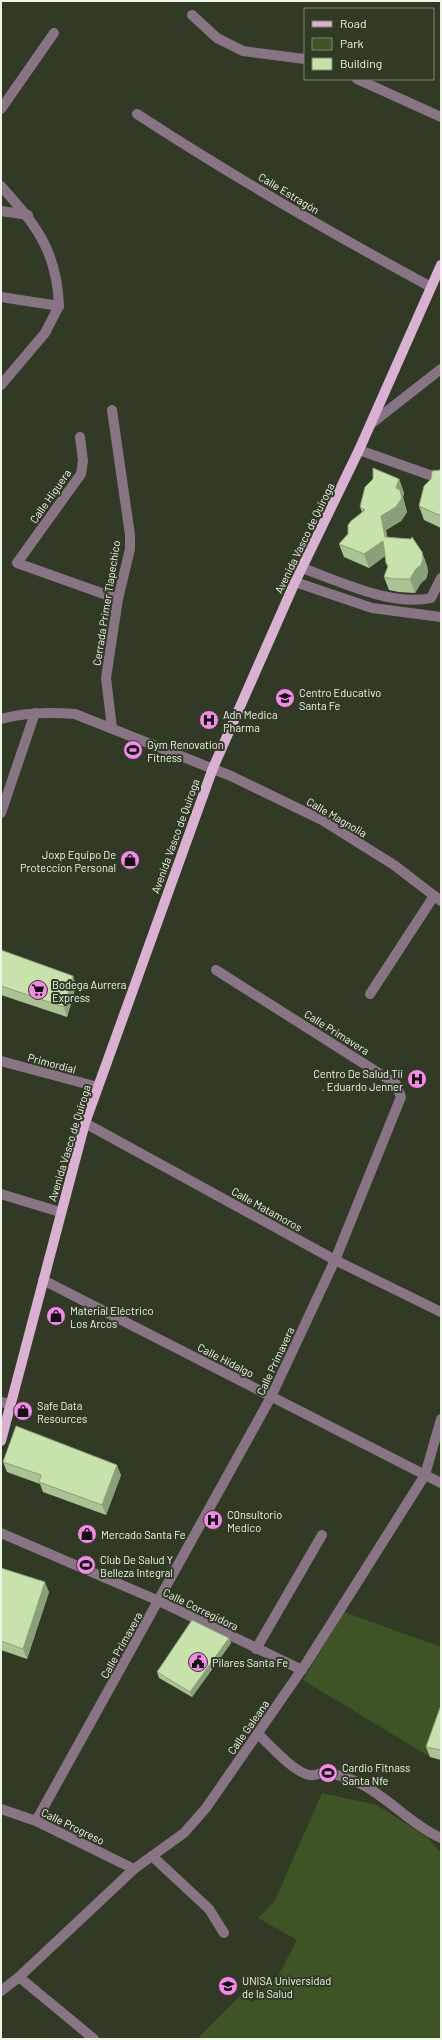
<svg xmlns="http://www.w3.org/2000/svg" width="442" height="2040" font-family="Barlow,sans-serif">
	<rect width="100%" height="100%" fill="#303a25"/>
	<g fill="#3e5425">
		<path d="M344 1612 441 1647V1726L430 1757 303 1680Z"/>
		<path d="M322 1793 377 1805 428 1838 441 1853V2039H197L240 1996 246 1997 252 2003 278 1976 297 1940 258 1918 274 1902Z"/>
	</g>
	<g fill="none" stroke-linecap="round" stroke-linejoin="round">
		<g stroke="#887485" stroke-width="10">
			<path d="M192 15 217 38 243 51 305 59"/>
			<path d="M357 79 441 117"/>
			<path d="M1 109 54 33"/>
			<path d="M137 114C232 176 331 233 431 287"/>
			<path d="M1 186C36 225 57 251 59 306"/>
			<path d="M1 211 28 215"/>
			<path d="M1 297 59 306"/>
			<path d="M1 385 45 333 59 306"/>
			<path d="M112 410 130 535V549L118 599 106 678 112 728"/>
			<path d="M372 423 441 369"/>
			<path d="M80 437 83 461 81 474 17 563 118 599"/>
			<path d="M359 450 441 479"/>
			<path d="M302 568C339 581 392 607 431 598L441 578"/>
			<path d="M295 582 372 608 441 617"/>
			<path d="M1 719C25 712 50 712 75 714L231 776 322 820 394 865 441 901"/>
			<path d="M1 813 35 713"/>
			<path d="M370 994 434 896"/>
			<path d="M1 1061 98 1087"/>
			<path d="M85 1123 335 1260 441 1312"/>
			<path d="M1 1194 60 1212"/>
			<path d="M43 1280 441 1483"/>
			<path d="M1 1402 10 1404"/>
			<path d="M1 1533 159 1601 302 1670"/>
			<path d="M256 1649 322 1535"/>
			<path d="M258 1734C270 1745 294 1773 310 1775 314 1776 319 1774 322 1773 335 1773 352 1779 363 1785 391 1800 412 1825 441 1838"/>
			<path d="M1 1809 36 1821 134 1869"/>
			<path d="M36 1821 271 1397 335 1260 401 1097 396 1084 216 970"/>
			<path d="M152 1856 209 1909 224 1933"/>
			<path d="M19 1977 94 2039"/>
			<path d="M1 1991 19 1977 134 1869 184 1833 206 1808 307 1662 425 1475 441 1419"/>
		</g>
		<path stroke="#dab0d3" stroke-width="10" d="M1 1441 85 1123 213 768 295 582 359 450 441 265"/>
	</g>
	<g fill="#abc393">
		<path d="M441 471V528L424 520 419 506Z"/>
		<path d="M399 479 404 493 403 497 407 512 401 521 386 530 387 537 422 552 427 566 428 572 426 579 421 583 415 593 399 592 389 590 384 577 388 568 386 563 385 556 369 568 344 557 339 544 348 534 362 512 360 507Z"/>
		<path d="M1 950 73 976 76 986 67 1017 1 995Z"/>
		<path d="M3 1462 121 1475 106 1515 43 1492 40 1484 7 1472Z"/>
		<path d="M1 1568 49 1592 27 1659 1 1650Z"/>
		<path d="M229 1638 231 1643 192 1697 159 1678 157 1672Z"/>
		<path d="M441 1705V1760L430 1757 426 1747Z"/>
	</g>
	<g fill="#8b9f78">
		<path d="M399 479 404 493 403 497 407 512 401 521 386 530 390 550 385 537 381 516 396 488Z"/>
		<path d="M383 541 388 554 369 568 364 554Z"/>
		<path d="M422 552 427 566 428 572 426 579 421 583 415 593 410 579Z"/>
		<path d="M73 976 76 986 67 1017 64 1007Z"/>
		<path d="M117 1465 121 1475 106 1515 102 1505Z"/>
		<path d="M45 1582 49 1592 27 1659 23 1649Z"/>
		<path d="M229 1638 231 1643 192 1697 190 1692Z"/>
	</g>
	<g fill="#c7e3ab" stroke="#8b9f78">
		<path d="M373 468 399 479 396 488 400 490 402 498 396 507 381 516 385 537 411 539 412 537 422 552 423 559 421 565 416 569 410 579H394L384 577 388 566 386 563 383 541 364 554 339 544 348 534V525L351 521 365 510 360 507 365 487 373 479Z"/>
		<path d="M440 470 441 471V514L439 515 419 506 424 486 431 479 432 471Z"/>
		<path d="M1 950 73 976 64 1007 1 986Z"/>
		<path d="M16 1426 117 1465 102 1505 39 1482 41 1475 3 1462Z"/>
		<path d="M1 1568 45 1582 23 1649 1 1641Z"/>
		<path d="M192 1620 229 1638 190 1692 157 1672Z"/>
		<path d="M441 1705V1750L426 1747Z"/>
	</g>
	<defs>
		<g id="school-disc" transform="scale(1)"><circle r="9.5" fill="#f788eb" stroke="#303a25"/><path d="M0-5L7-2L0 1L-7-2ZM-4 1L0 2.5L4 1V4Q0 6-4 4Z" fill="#111"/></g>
		<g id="hospital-disc" transform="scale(1)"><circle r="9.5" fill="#f788eb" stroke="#303a25"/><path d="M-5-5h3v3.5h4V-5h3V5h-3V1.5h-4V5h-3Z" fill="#111"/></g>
		<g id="stadium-disc" transform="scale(1)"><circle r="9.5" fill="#f788eb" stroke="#303a25"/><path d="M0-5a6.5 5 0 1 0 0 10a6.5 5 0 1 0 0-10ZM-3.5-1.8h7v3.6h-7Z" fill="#111"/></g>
		<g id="shop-disc" transform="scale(1)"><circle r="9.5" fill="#f788eb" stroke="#303a25"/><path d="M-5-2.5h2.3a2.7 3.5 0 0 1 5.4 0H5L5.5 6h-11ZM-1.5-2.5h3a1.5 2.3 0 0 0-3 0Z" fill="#111"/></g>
		<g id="supermarket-disc" transform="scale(1)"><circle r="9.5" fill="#f788eb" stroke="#303a25"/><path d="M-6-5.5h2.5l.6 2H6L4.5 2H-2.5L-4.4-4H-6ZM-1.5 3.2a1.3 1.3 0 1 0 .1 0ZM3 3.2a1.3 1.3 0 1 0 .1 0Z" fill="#111"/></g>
		<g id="civic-disc" transform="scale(1)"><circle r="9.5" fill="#f788eb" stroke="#303a25"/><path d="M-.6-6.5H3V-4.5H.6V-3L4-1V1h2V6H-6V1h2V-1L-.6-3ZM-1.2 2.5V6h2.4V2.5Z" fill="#111"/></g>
		<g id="university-disc" transform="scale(1)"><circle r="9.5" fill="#f788eb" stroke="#303a25"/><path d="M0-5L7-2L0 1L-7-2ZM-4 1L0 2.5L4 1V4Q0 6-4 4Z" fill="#111"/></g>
	</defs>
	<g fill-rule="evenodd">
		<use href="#school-disc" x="285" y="698"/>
		<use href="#hospital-disc" x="209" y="720"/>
		<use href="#stadium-disc" x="133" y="750"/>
		<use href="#shop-disc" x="130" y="860"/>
		<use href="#supermarket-disc" x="38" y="990"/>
		<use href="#hospital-disc" x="417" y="1079"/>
		<use href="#shop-disc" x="56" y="1316"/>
		<use href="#shop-disc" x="23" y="1411"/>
		<use href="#hospital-disc" x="213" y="1520"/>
		<use href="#shop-disc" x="87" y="1534"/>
		<use href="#stadium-disc" x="86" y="1565"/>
		<use href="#civic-disc" x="198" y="1662"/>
		<use href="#stadium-disc" x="328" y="1773"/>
		<use href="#university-disc" x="228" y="1986"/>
	</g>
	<g text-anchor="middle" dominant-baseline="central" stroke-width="4" stroke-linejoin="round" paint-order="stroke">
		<g font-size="11" fill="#eef5e7" stroke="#303a25">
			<text transform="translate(289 193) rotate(31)">Calle Estragón</text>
			<text transform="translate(50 496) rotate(-55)">Calle Higuera</text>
			<text transform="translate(304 538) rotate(-64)">Avenida Vasco de Quiroga</text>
			<text transform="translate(106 603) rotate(-81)">Cerrada Primer Tlapechico</text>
			<text transform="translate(337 817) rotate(30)">Calle Magnolia</text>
			<text transform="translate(175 836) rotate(-70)">Avenida Vasco de Quiroga</text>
			<text transform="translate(337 1032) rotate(32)">Calle Primavera</text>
			<text transform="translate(52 1063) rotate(15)">Primordial</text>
			<text transform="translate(69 1143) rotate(-73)">Avenida Vasco de Quiroga</text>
			<text transform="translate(267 1209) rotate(29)">Calle Matamoros</text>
			<text transform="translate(226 1360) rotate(27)">Calle Hidalgo</text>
			<text transform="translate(275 1361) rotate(-65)">Calle Primavera</text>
			<text transform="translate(201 1609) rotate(26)">Calle Corregidora</text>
			<text transform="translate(121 1645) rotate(-61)">Calle Primavera</text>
			<text transform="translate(248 1727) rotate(-55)">Calle Galeana</text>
			<text transform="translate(73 1826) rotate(26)">Calle Progreso</text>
		</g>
		<g font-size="11" fill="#eef5e7" stroke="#303a25" text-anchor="start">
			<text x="299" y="692">Centro Educativo<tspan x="299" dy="13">Santa Fe</tspan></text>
			<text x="223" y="714">Adn Medica<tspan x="223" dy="13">Pharma</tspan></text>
			<text x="147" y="744">Gym Renovation<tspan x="147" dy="13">Fitness</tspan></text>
			<text x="116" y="854" text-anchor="end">Joxp Equipo De<tspan x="116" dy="13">Proteccion Personal</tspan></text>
			<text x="52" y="984">Bodega Aurrera<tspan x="52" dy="13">Express</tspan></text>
			<text x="403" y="1073" text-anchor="end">Centro De Salud Tii<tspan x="403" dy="13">. Eduardo Jenner</tspan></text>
			<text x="70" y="1310">Material Eléctrico<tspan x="70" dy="13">Los Arcos</tspan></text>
			<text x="37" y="1405">Safe Data<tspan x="37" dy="13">Resources</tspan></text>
			<text x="227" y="1514">C0nsultorio<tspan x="227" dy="13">Medico</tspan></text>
			<text x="101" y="1534">Mercado Santa Fe</text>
			<text x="100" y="1559">Club De Salud Y<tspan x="100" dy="13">Belleza Integral</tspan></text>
			<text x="212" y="1662">Pilares Santa Fe</text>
			<text x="342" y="1767">Cardio Fitnass<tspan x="342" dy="13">Santa Nfe</tspan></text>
			<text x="242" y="1980">UNISA Universidad<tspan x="242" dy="13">de la Salud</tspan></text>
		</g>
	</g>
	<rect width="442" height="2040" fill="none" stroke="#eef5e7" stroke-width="4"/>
	<rect x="304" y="8" width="130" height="72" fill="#303a25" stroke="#7c8573"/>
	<rect x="312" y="21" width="20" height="6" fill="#dab0d3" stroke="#7c8573"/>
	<text x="340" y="28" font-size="12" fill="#eef5e7">Road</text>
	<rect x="312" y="38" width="20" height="12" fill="#3e5425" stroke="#7c8573"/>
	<text x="340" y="48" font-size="12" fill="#eef5e7">Park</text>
	<rect x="312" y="58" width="20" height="12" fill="#c7e3ab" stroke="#7c8573"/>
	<text x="340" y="68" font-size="12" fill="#eef5e7">Building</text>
</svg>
